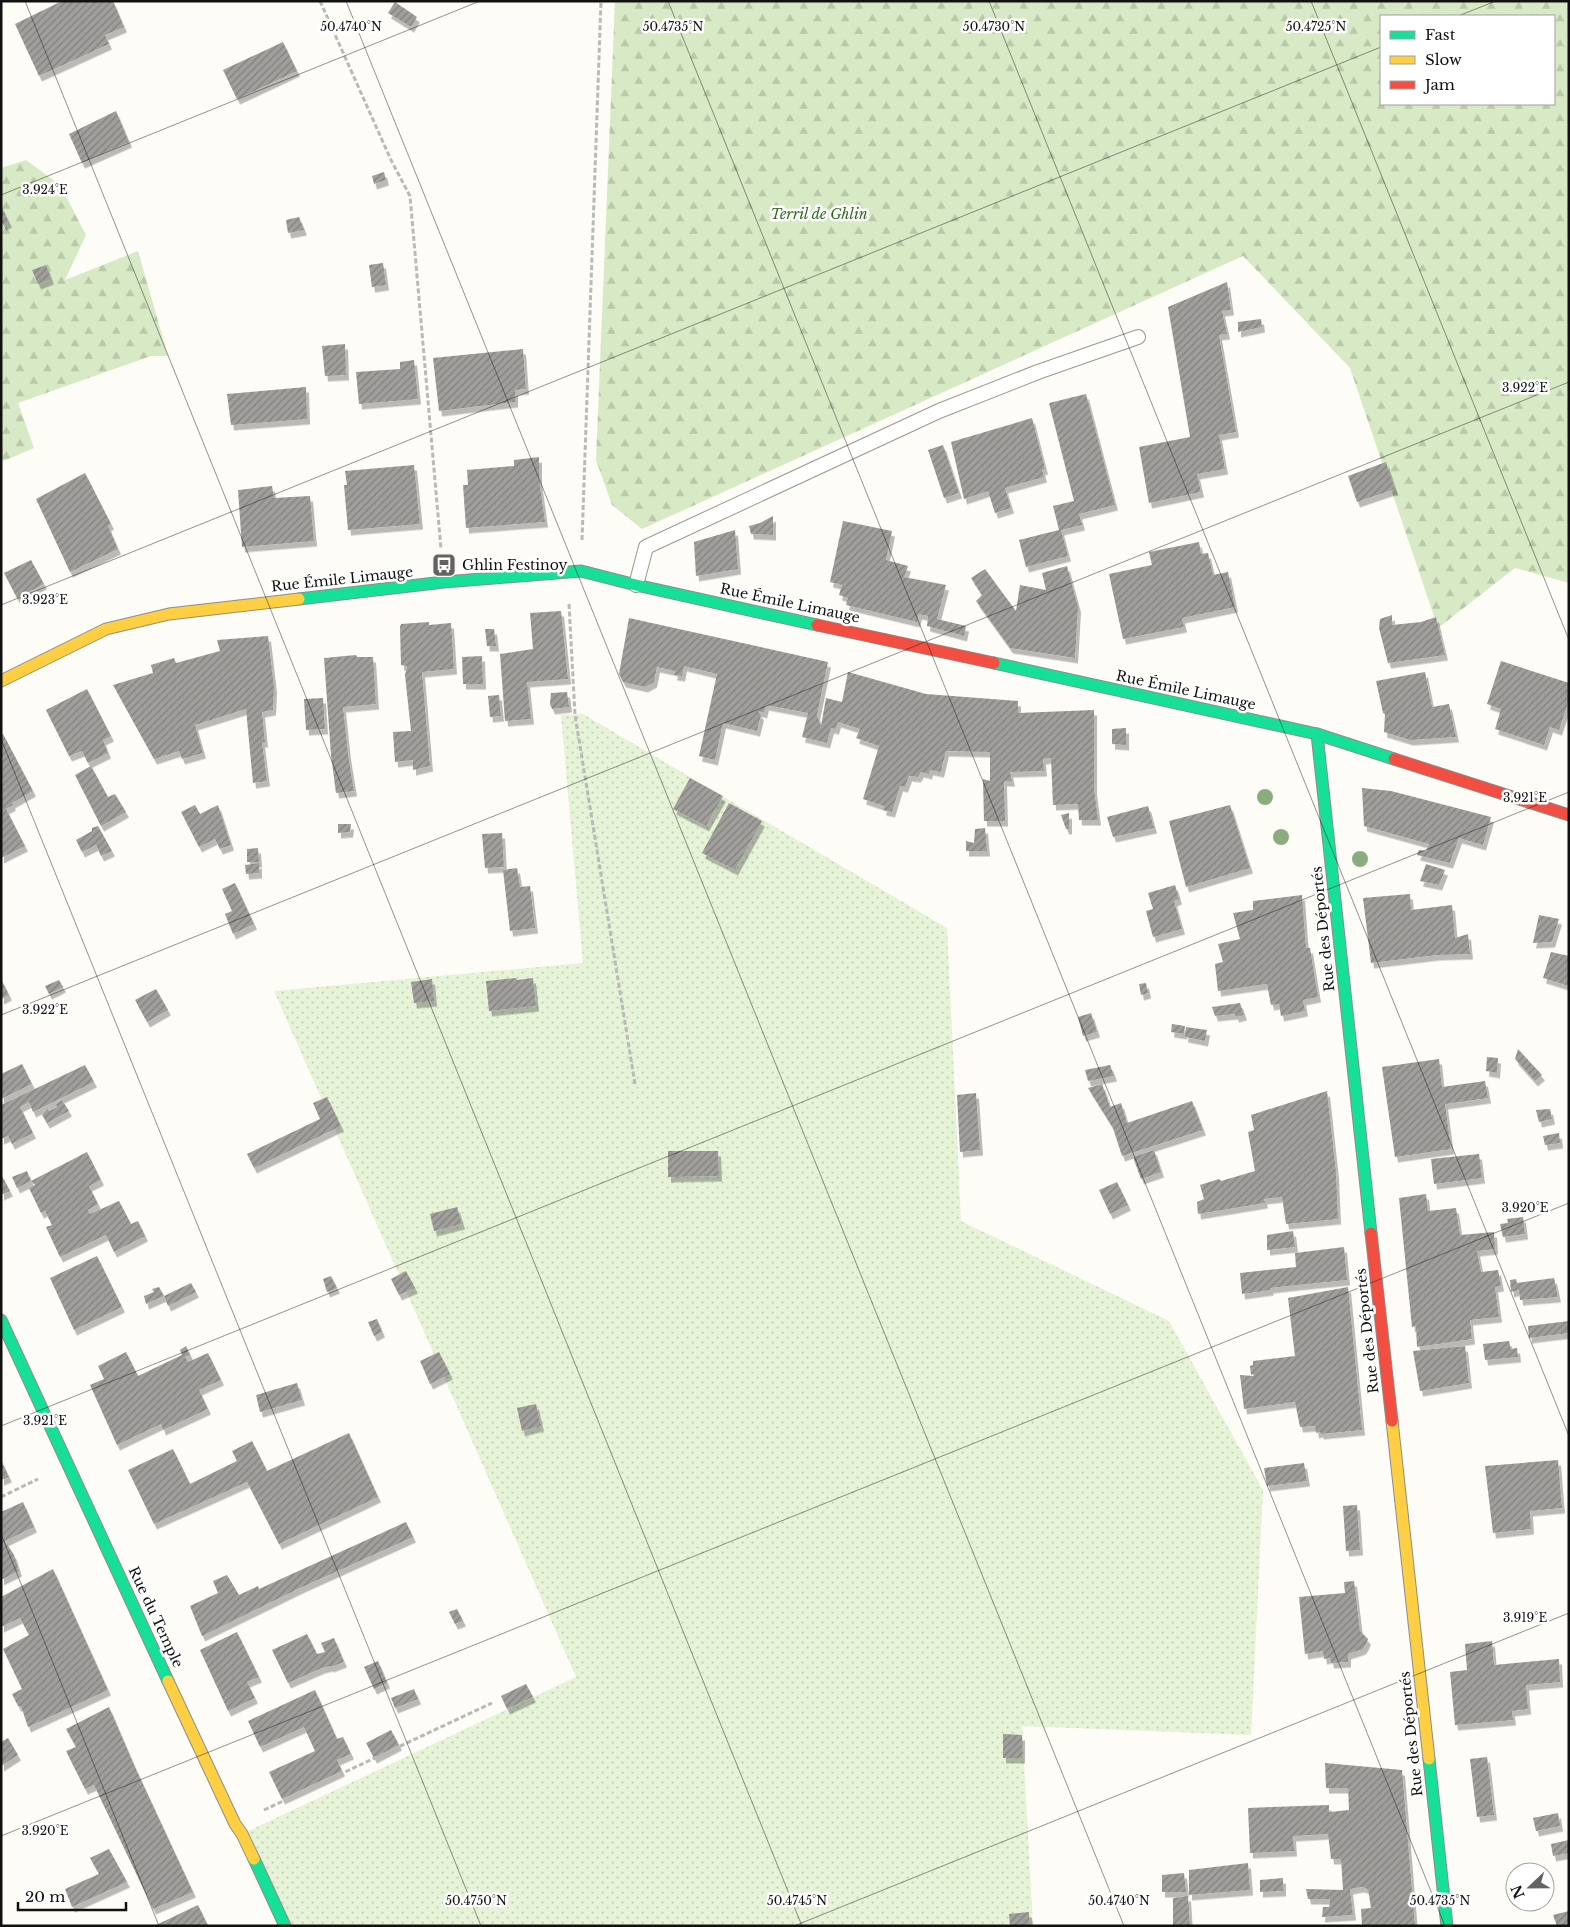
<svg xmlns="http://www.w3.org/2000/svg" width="1570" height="1927" font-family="'Libre Baskerville',serif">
	<defs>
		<pattern id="grass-dots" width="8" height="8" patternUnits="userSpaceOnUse" patternTransform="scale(1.25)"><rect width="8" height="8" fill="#e7f3d7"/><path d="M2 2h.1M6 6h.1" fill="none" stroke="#c5cfb8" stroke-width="1.8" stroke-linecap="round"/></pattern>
		<pattern id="forest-firs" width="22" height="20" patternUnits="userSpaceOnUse" patternTransform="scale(1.25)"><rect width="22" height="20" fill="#d8eac5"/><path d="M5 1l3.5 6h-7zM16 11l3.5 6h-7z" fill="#b8c8a8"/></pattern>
		<pattern id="building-hatch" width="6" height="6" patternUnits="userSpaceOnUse" patternTransform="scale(1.25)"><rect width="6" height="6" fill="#a19f9c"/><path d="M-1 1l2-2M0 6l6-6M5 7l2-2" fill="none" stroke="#82807e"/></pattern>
		<filter id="shadow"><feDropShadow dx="3" dy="5.5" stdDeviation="0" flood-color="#0004"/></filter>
	</defs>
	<rect width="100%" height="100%" fill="#fdfcf7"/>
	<path fill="url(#grass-dots)" d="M583 714 947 928 961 1221 1169 1321 1263 1490 1251 1735 1022 1726 1033 1926H285L242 1834 576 1677 274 991 583 963 561 715Z"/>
	<g fill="url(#forest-firs)" fill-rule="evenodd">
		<path d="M615 1H1569V583L1515 568 1438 628 1350 368 1243 256 642 529 612 505 596 460ZM1381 16H1554V104H1381Z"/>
		<path d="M26 160 60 185 86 235 65 280 138 251 168 356H151L18 403 34 448 1 462V168Z"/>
	</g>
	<g fill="url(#building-hatch)" filter="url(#shadow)">
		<path d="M62 1H113L124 27 105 35 109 44 39 76 15 24Z"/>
		<path d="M395 2 417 17 411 27 388 13Z"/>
		<path d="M283 42 297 71 237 99 223 70Z"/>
		<path d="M116 111 129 142 82 163 69 134Z"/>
		<path d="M384 172 386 180 374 184 372 176Z"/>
		<path d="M1 206 9 222 3 225 1 220Z"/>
		<path d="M299 217 304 230 288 233 286 220Z"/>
		<path d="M383 263 386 285 372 287 369 265Z"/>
		<path d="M46 265 51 279 38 284 32 270Z"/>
		<path d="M1227 282 1231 310 1222 311 1227 334 1219 335 1236 432 1219 435 1225 469 1197 474 1201 492 1149 503 1139 447 1190 437 1168 307Z"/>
		<path d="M1261 319 1262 327 1238 332V322Z"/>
		<path d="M345 344 346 375 325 376 322 346Z"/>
		<path d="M523 349 526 389 515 390V402L439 411 433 358Z"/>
		<path d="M414 360 418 399 359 404 356 372 400 369V362Z"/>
		<path d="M306 387 307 419 231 425 227 394Z"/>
		<path d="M1086 394 1115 505 1079 514 1082 525 1061 530 1068 556 1026 567 1019 540 1059 530 1053 506 1074 501 1049 403Z"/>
		<path d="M1032 418 1045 469 1042 470 1044 477 1005 488 1011 508 995 513 988 491 964 499 951 442Z"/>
		<path d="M943 445 959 493 944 498 928 450Z"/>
		<path d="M539 457V478L545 522 466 528 463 485H468L467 470 514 466V460Z"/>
		<path d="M1386 462 1395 489 1357 502 1348 476Z"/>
		<path d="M414 465 420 524 348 530 344 485H347L345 471Z"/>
		<path d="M85 473 111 524 108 526 118 549 70 572 36 499Z"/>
		<path d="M272 486 274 498 310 496 314 541 242 547 238 490Z"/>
		<path d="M773 516V535L751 534 749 526 760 523Z"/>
		<path d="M843 521 892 531 886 560 908 566 904 577 946 585 937 619 966 626 964 636 927 626 928 616 919 614 917 622 846 605 848 598 839 595 842 585 830 582Z"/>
		<path d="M735 530 738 569 696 576 694 542Z"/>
		<path d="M1199 542 1201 554 1208 553 1213 575 1228 572 1235 607 1182 618 1184 627 1123 639 1109 574 1152 565 1149 552Z"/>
		<path d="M31 560 44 584 17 598 4 573Z"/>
		<path d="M1067 566 1078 607 1075 658 1010 648 976 601 982 595 971 578 985 569 1016 611 1020 585 1046 590 1042 573Z"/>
		<path d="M561 611 568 679 527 682 531 719 505 721 500 654 533 649 530 613Z"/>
		<path d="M1392 615V625L1421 622 1436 617 1445 655 1388 663 1379 628 1380 619Z"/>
		<path d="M629 618 828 662 817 715 821 726 826 698 842 702 848 672 926 694 1018 701V713L1094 710V789L1098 820H1079L1078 804 1053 805 1051 758 1043 759 1044 771 1010 772 1012 781H1004L1005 821H984L983 779 990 781V752L946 751 941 772 930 770 929 774 921 772 918 777 909 776 905 787 900 786 892 812 883 810 884 806 863 799 879 746 856 738 860 729 838 722 836 729 831 728 827 743 802 737 808 713 766 705 764 713 758 711 761 715 757 731 723 723 715 760 699 756 717 674 684 666 682 676 674 675 675 671 657 667 654 682 645 687 623 682 619 674Z"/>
		<path d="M429 622V625L451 623 454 669 422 672 430 766 413 770V760L395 762 393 732 411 731 405 675 407 666 401 665 400 627 401 624Z"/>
		<path d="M485 629H494L496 646H487Z"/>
		<path d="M268 636 274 687 273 710 262 712 265 742H262L267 781 253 783 246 709 195 725 203 753 182 759 179 751 154 759 113 685 153 673 151 665 174 658 176 663 220 651 217 640Z"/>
		<path d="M356 655 357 657H373L376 704 343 707 348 754 354 791 336 793 331 755 324 658Z"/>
		<path d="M482 656 483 684H463L462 657Z"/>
		<path d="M1501 661 1569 683V700L1559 730 1550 727 1544 745 1495 729 1501 709 1487 704Z"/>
		<path d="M1425 672 1432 707 1449 704 1456 737 1410 740 1384 732 1385 714 1383 713 1376 681Z"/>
		<path d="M87 689 111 736 103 740 108 753 88 763 82 751 69 756 46 710Z"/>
		<path d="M567 692 569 707 552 709 550 704 551 693Z"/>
		<path d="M499 695 501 716 490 717 488 696Z"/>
		<path d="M323 698 325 729 306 730 304 699Z"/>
		<path d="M1126 728V745L1112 744V729Z"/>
		<path d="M3 734 33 791 12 803 13 805 6 809 25 846 1 858V735Z"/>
		<path d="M91 766 108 797 115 794 126 812 101 826 75 775Z"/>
		<path d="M690 778 723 796 706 826 673 809Z"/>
		<path d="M1362 788 1391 791 1491 817 1483 845 1459 838 1450 863 1417 855 1419 850 1426 851 1432 838 1429 844 1364 826Z"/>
		<path d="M729 803 762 821 735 870 702 853Z"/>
		<path d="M195 805 200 814 218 805 231 845 220 849 215 839 199 847 181 812Z"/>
		<path d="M1230 805 1250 868 1186 887 1169 821Z"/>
		<path d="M1148 806 1154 828 1113 837 1107 817Z"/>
		<path d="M1069 813V829H1066L1061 815Z"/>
		<path d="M338 824H351L350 832 338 833Z"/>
		<path d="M98 826 112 851 101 856 96 845 82 852 76 840 92 831V828Z"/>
		<path d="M985 828 987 851H966V841L974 843 975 829Z"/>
		<path d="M502 833 504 867 485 868 482 834Z"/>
		<path d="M258 848 259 862H247V849Z"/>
		<path d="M259 863V873L246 874 245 865Z"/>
		<path d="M1426 864 1445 870 1439 885 1420 881Z"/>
		<path d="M517 868 520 887 530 886 535 928 510 931 503 870Z"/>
		<path d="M235 883 254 924 233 934 225 914 232 911 222 889Z"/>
		<path d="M1175 885 1179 899 1174 901 1182 929 1153 937 1146 911 1153 909 1148 893Z"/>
		<path d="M1410 894 1411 910 1452 905 1455 938 1468 934 1470 954 1437 955 1371 963 1363 898Z"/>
		<path d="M1302 895 1306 948H1310L1318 997 1303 1000 1305 1011 1281 1016 1279 1004 1271 1005 1267 984 1218 991 1215 964 1223 962 1218 944 1240 939 1233 913 1253 910V901Z"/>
		<path d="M1539 915 1559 919 1552 942 1533 943Z"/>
		<path d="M1551 952 1569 956V986L1543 978Z"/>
		<path d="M516 978 517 980 533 978 536 1006 489 1011 486 981Z"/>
		<path d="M1 979 9 995 1 999Z"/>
		<path d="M432 979 434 1001 414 1003 411 982Z"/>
		<path d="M59 980 63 987 49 994 45 986Z"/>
		<path d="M1146 983 1148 993 1141 995 1139 984Z"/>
		<path d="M156 989 168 1010 147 1022 135 1000Z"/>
		<path d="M1240 1003 1244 1015 1236 1017 1235 1014 1215 1016 1212 1007Z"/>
		<path d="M1091 1013 1097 1032 1083 1036 1078 1017Z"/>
		<path d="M1172 1024 1185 1026 1184 1034 1171 1032Z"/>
		<path d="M1186 1027 1207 1030 1205 1041 1185 1037Z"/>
		<path d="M1518 1049 1542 1075 1535 1081 1515 1059Z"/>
		<path d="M1487 1057 1498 1058 1497 1073 1486 1071Z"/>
		<path d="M1439 1059 1442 1087 1485 1081 1488 1098 1445 1104 1451 1149 1395 1157 1382 1067Z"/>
		<path d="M22 1064 32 1084 1 1099V1074Z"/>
		<path d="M85 1065 94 1082 33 1112 29 1102 20 1107 33 1133 12 1144 8 1136 1 1139V1105Z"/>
		<path d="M1110 1065 1114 1076 1088 1081 1085 1070Z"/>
		<path d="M1102 1084 1110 1107 1121 1103 1127 1123 1192 1101 1203 1130 1122 1156 1113 1128 1088 1088Z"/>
		<path d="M1327 1091 1336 1173 1338 1219 1286 1224 1282 1197 1264 1199 1265 1203 1198 1214 1197 1202 1204 1199 1200 1185 1219 1179 1221 1181 1255 1171 1248 1132 1254 1130 1251 1115Z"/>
		<path d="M976 1093 980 1150 960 1152 957 1095Z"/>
		<path d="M327 1097 341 1126 254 1168 247 1154 320 1119 313 1103Z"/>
		<path d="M62 1100 69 1111 47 1123 42 1115 48 1108 49 1111 57 1107 56 1104Z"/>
		<path d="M1550 1109 1552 1119 1539 1122 1536 1110Z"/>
		<path d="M1559 1133 1560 1143 1545 1145 1543 1136Z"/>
		<path d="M1154 1150 1161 1172 1141 1179 1133 1157Z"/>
		<path d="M668 1151H718L719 1176 668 1177Z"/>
		<path d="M87 1152 101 1180 89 1186 98 1204 88 1210 90 1214 119 1201 131 1224 138 1221 145 1236 114 1252 106 1235 60 1257 46 1227 52 1225 45 1211 41 1213 29 1188 35 1185 31 1181Z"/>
		<path d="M1479 1154 1482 1178 1434 1184 1431 1159Z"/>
		<path d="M27 1171 31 1181 17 1188 12 1177Z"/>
		<path d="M1 1174 10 1191 1 1195Z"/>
		<path d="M1117 1182 1128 1205 1110 1214 1099 1190Z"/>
		<path d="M1426 1194 1428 1211 1456 1208 1460 1235 1494 1232 1495 1249 1477 1251 1481 1272 1498 1270 1501 1286 1495 1287 1499 1317 1470 1320 1472 1339 1417 1347 1416 1326 1412 1327 1399 1198Z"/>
		<path d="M457 1207 462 1224 434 1231 430 1214Z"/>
		<path d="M1523 1217 1525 1234 1503 1237 1500 1224 1508 1223 1507 1219Z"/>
		<path d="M1293 1231 1295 1247 1267 1250V1235Z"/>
		<path d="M1344 1247 1347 1280 1297 1285 1270 1288 1271 1290 1242 1294 1240 1273 1296 1267 1295 1253Z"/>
		<path d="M97 1256 122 1307 74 1330 50 1278Z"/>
		<path d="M406 1271 415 1288 399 1295 391 1279Z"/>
		<path d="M331 1276 337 1288 327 1292 323 1279Z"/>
		<path d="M1554 1278 1558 1297 1520 1300 1519 1290 1511 1292 1510 1280 1516 1279 1517 1283Z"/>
		<path d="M191 1283 196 1292 168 1306 164 1296Z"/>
		<path d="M159 1287 164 1296 146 1304 144 1296 154 1292 152 1289Z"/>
		<path d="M1348 1287 1362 1430 1321 1434 1320 1432 1316 1433 1315 1426 1300 1427 1295 1402 1244 1409 1240 1375 1254 1376 1253 1374 1251 1375 1250 1366 1253 1365V1361L1295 1356 1288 1298Z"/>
		<path d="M377 1319 382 1332 374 1336 368 1322Z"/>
		<path d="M1569 1321V1333L1529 1338 1528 1326Z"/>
		<path d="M1509 1341 1511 1349 1517 1348 1518 1357 1485 1360 1483 1344Z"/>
		<path d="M186 1346 190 1355 185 1357 188 1362 208 1353 221 1380 199 1390 208 1409 163 1430 161 1424 117 1445 90 1385 104 1379 98 1366 126 1352 138 1376 182 1355 180 1350Z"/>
		<path d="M1465 1346 1469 1383 1420 1391 1413 1351Z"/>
		<path d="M439 1352 450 1374 430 1384 420 1361Z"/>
		<path d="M297 1383 302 1400 260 1412 256 1395Z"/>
		<path d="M536 1404 541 1426 522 1431 517 1408Z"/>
		<path d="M349 1433 378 1497 279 1544 247 1482 154 1524 128 1470 173 1449 190 1484 237 1461 232 1451 252 1441 267 1471Z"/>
		<path d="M1 1460 9 1477 1 1480Z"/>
		<path d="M1558 1460 1562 1508 1530 1511 1531 1529 1493 1533 1485 1466Z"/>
		<path d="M1304 1463 1307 1481 1267 1486 1264 1468Z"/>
		<path d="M23 1502 34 1527 5 1541 14 1555 19 1571 1 1580V1512Z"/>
		<path d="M1357 1505 1360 1550 1346 1551 1343 1506Z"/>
		<path d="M406 1522 413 1537 300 1588 202 1636 190 1606 218 1593 213 1581 227 1575 239 1595 258 1586 259 1589Z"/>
		<path d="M53 1569 108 1690 28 1727 21 1706H18L12 1694 22 1689 3 1649 29 1635 20 1618 1 1627V1597Z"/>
		<path d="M1354 1581 1360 1631 1368 1639 1366 1644 1363 1649 1348 1654V1662L1331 1663 1330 1658 1324 1659 1323 1651 1305 1654 1299 1597 1345 1593 1344 1582Z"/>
		<path d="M457 1609 463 1621 455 1624 449 1612Z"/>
		<path d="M237 1632 259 1677 247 1682 255 1698 228 1711 200 1650Z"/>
		<path d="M307 1634 317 1654 325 1652 321 1643 334 1638 344 1662 331 1667 330 1666 322 1668 288 1683 272 1650Z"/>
		<path d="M1492 1641 1494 1665 1559 1659 1560 1682 1526 1685 1528 1709 1512 1711 1513 1720 1455 1725 1450 1672 1467 1670 1465 1644Z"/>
		<path d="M378 1661 387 1683 374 1689 364 1667Z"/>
		<path d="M526 1684 533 1697 507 1709 501 1696Z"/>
		<path d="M414 1689 418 1699 395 1708 391 1698Z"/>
		<path d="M315 1690 337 1739 343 1737 351 1754 337 1760 342 1771 282 1799 269 1772 315 1751 304 1727 260 1747 248 1721Z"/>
		<path d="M109 1707 134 1765 193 1892 153 1909 94 1785 85 1789 66 1751 76 1747 66 1729Z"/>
		<path d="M391 1730 399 1745 374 1758 366 1743Z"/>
		<path d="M1003 1734 1022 1735V1758H1003Z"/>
		<path d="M8 1738 18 1755 1 1766V1742Z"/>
		<path d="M1487 1757 1494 1815 1477 1817 1470 1759Z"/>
		<path d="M1325 1763 1402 1770 1415 1926H1362L1361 1909 1371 1908 1368 1889 1361 1887 1350 1889 1353 1915 1322 1917 1323 1907H1329L1330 1899H1308L1306 1889 1343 1890 1341 1859H1331L1328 1834 1293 1836 1294 1851 1250 1853 1248 1808 1329 1805V1812L1349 1810 1348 1788H1326Z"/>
		<path d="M1558 1813 1560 1826 1536 1831 1533 1818Z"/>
		<path d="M1569 1840V1853L1553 1856 1551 1844Z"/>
		<path d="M109 1849 127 1882 72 1907 65 1889 99 1874 90 1858Z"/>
		<path d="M1248 1863 1250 1890 1189 1895V1870Z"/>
		<path d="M1184 1873 1186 1892H1162V1875Z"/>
		<path d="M1283 1878V1891L1260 1892V1880Z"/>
		<path d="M1188 1896 1190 1926H1173V1898Z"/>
		<path d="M198 1905 208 1926H154Z"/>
		<path d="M1569 1911V1926H1557L1553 1915Z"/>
		<path d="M1029 1912 1030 1926H1010L1009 1914Z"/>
	</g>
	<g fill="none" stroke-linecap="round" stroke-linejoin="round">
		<g stroke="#979795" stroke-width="16">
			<path id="lane" d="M636 585 646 547 939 411 1038 372 1138 337"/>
		</g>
		<g stroke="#8e8d8b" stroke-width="13">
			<g id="fast">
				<path d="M299 599 444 582 581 571 636 585 817 625"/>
				<path d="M994 663 1317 734 1394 759"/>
				<path d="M1317 734 1371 1233"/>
				<path d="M1 1320 168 1681"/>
				<path d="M1429 1759 1447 1926"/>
				<path d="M254 1859 285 1926"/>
			</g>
		</g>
		<g stroke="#8e8d8b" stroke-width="13">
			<g id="slow">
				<path d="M1 681 106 629 169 614 299 599"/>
				<path d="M1392 1421 1429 1759"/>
				<path d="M168 1681 235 1824 242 1834 254 1859"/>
			</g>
		</g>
		<g stroke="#8e8d8b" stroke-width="13">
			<g id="jam">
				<path d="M817 625 994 663"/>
				<path d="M1394 759 1569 815"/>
				<path d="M1371 1233 1392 1421"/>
			</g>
		</g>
		<g stroke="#b9b9b8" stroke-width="3" stroke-dasharray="5 2.5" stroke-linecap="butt">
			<path d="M320 1 391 160 410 196 441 549"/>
			<path d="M582 540 601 1"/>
			<path d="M569 604 575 715 635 1084"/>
			<path d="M1 1497 38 1479"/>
			<path d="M264 1810 492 1703"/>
		</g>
		<use href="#lane" stroke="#fffffe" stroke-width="14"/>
		<use href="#fast" stroke="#16e098" stroke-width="11"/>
		<use href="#slow" stroke="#ffcf43" stroke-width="11"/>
		<use href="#jam" stroke="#f24e42" stroke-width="11"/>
	</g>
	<g fill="#8cac80">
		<circle cx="1265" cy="797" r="8"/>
		<circle cx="1281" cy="837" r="8"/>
		<circle cx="1360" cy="859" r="8"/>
	</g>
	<path fill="none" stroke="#111" stroke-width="1" stroke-opacity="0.45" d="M25 1 802 1926M346 1 1124 1926M668 1 1445 1926M989 1 1569 1436M1311 1 1569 640M1458 16 1496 1M1 195 480 1M1 605 1381 47M1 739 481 1926M1 1015 1569 382M1 1426 1569 792M1 1534 159 1926M1 1836 1569 1203M794 1926 1569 1613"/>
	<defs>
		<g id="bus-square" transform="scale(1.25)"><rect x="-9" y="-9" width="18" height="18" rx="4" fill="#646362" stroke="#fff"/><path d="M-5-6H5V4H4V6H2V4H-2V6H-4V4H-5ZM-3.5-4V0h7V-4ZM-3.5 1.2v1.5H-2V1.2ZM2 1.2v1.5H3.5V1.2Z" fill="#fff"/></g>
	</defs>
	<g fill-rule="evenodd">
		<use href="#bus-square" x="444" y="565"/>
	</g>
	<g text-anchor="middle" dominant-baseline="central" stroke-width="5" stroke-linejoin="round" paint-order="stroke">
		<g font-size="14" font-style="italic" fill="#2f6b1f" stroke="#fff">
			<text x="819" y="214">Terril de Ghlin</text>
		</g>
		<g font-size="14" fill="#111" stroke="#fff" text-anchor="start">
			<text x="462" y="565">Ghlin Festinoy</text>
		</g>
		<g font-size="14" fill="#111" stroke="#fff">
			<text transform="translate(342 579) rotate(-6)">Rue Émile Limauge</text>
			<text transform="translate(790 603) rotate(12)">Rue Émile Limauge</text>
			<text transform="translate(1186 690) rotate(12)">Rue Émile Limauge</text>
			<text transform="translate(1323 929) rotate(-96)">Rue des Déportés</text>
			<text transform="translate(1367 1331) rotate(-96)">Rue des Déportés</text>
			<text transform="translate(156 1617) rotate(65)">Rue du Temple</text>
			<text transform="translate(1411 1734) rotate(-96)">Rue des Déportés</text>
		</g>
	</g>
	<g font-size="12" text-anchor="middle" fill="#111" stroke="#fff" stroke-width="5" stroke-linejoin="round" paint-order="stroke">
		<text x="351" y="31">50.4740°N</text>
		<text x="673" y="31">50.4735°N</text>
		<text x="1316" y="31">50.4725°N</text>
		<text x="994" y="31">50.4730°N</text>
		<text x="45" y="194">3.924°E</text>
		<text x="1525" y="392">3.922°E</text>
		<text x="45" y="604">3.923°E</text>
		<text x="1525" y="802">3.921°E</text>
		<text x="45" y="1014">3.922°E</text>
		<text x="1525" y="1212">3.920°E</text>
		<text x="45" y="1425">3.921°E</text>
		<text x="1525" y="1622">3.919°E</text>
		<text x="45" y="1835">3.920°E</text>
		<text x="476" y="1905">50.4750°N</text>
		<text x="797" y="1905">50.4745°N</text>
		<text x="1119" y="1905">50.4740°N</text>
		<text x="1440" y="1905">50.4735°N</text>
	</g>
	<rect width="1570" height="1927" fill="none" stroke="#111111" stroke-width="5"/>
	<rect x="1380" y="15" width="175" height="90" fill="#ffffff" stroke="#a0a0a0"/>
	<rect x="1390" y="31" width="25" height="8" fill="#16e098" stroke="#a0a0a0"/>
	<text x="1425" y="40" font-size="15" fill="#111111">Fast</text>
	<rect x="1390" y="56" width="25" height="8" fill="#ffcf43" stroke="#a0a0a0"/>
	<text x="1425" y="65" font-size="15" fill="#111111">Slow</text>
	<rect x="1390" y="81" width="25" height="8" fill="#f24e42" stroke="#a0a0a0"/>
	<text x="1425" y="90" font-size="15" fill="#111111">Jam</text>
	<g transform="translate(1530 1887) rotate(248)"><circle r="24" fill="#ffffff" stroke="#a0a0a0"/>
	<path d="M0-4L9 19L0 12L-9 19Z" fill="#646362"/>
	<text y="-8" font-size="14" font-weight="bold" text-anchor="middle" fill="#111111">N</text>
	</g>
	<path d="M18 1902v8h108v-8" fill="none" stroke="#111111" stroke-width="2.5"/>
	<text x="25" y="1902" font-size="15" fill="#111111" stroke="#ffffff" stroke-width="4" paint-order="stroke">20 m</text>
</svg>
